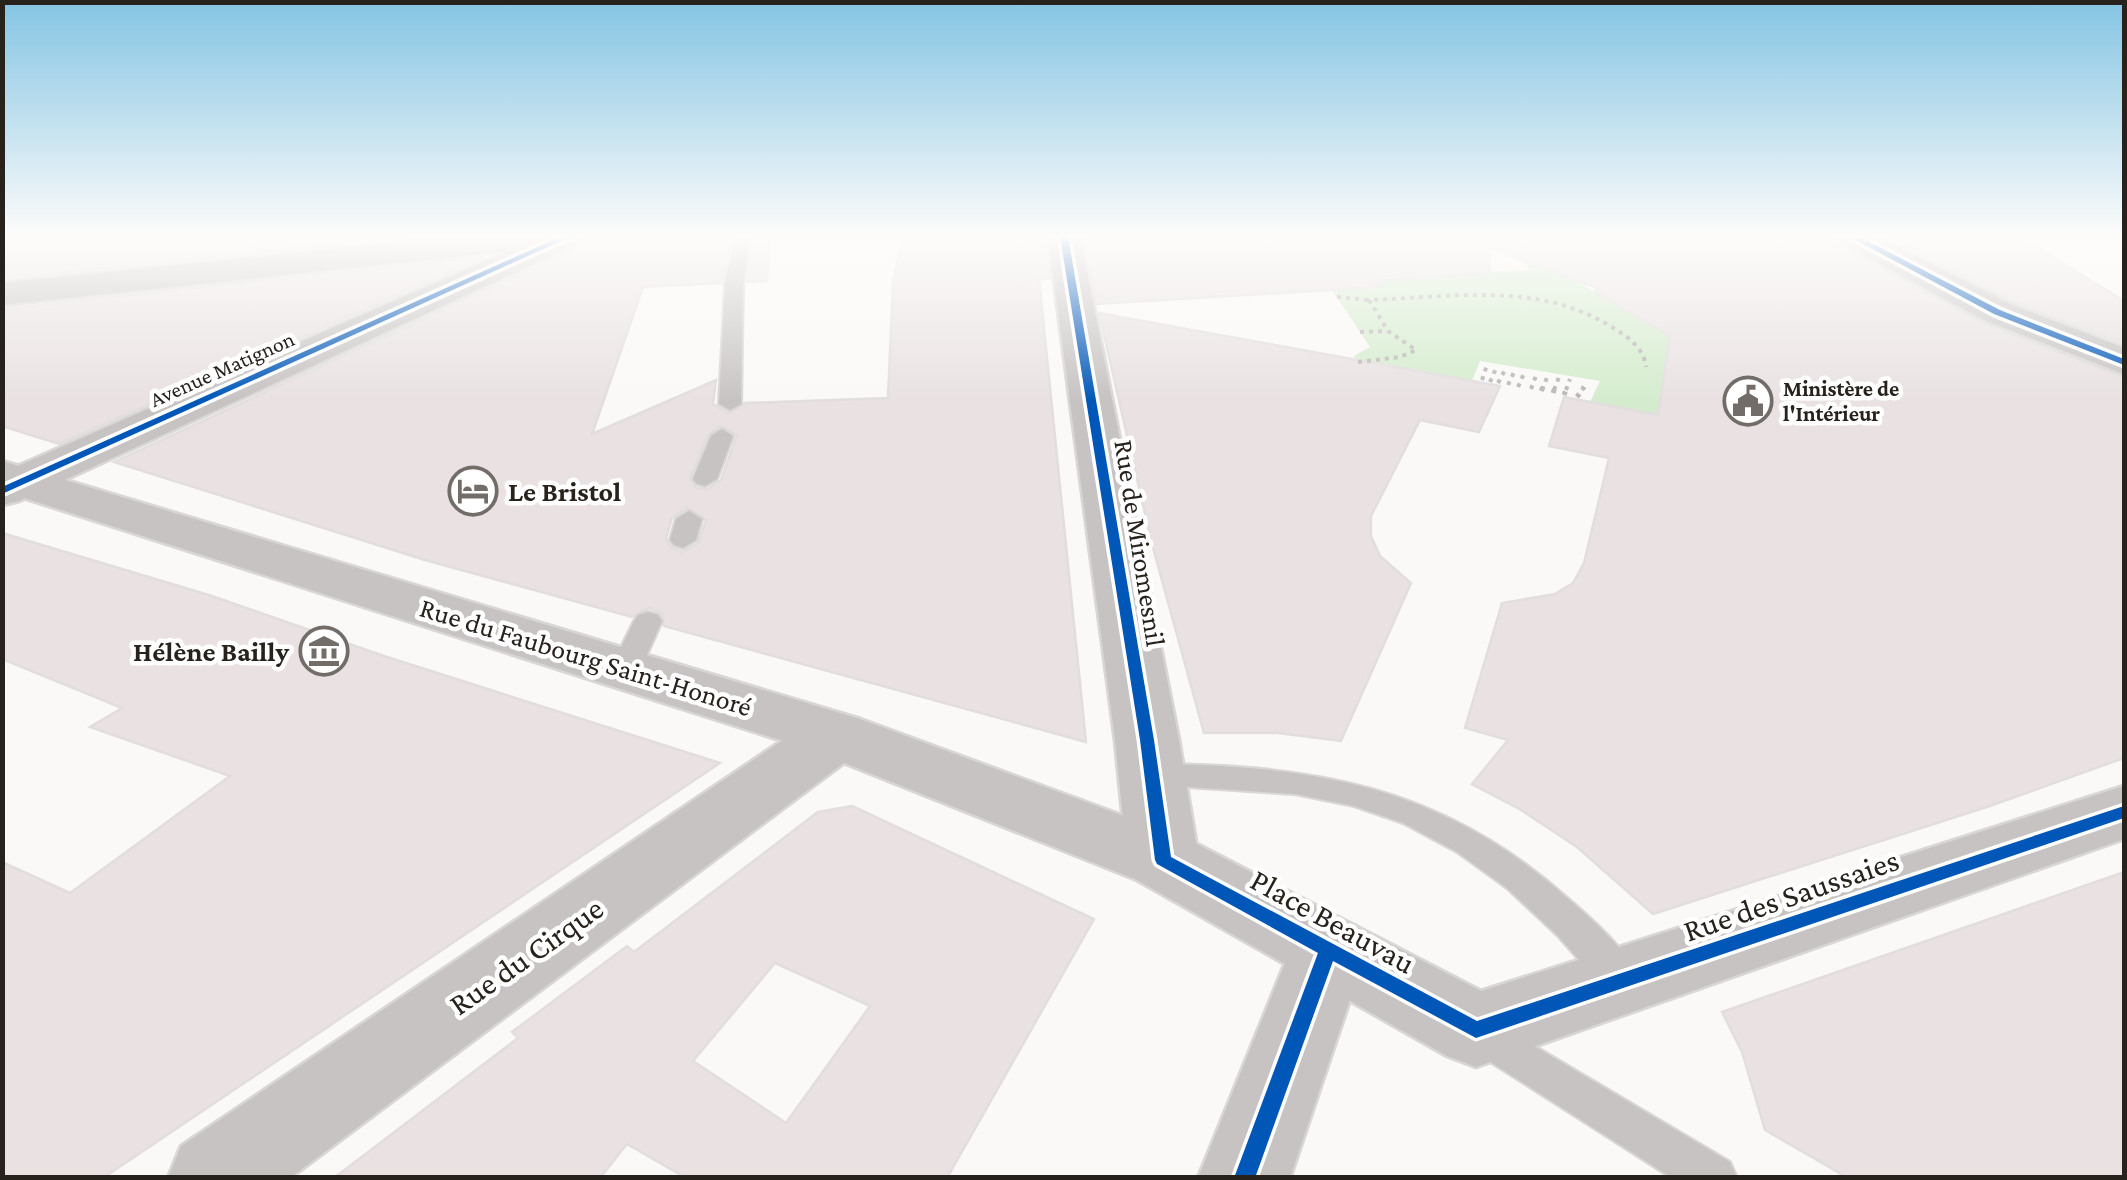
<svg xmlns="http://www.w3.org/2000/svg" width="2127" height="1180" font-family="'Crimson Pro',serif">
	<rect width="100%" height="100%" fill="#fbf9f7"/>
	<path fill="#d4eccd" d="M1544 262 1687 346 1668 349 1659 408 1668 424 1590 402 1600 381 1480 361 1472 381 1361 367 1354 356 1370 347 1332 290 1369 275 1531 270 1524 263Z"/>
	<g fill="#e9e1e2" stroke="#e2ddde" stroke-width="2.5" fill-rule="evenodd">
		<path d="M2 236H242L240 239 421 236 2 279Z"/>
		<path d="M588 236H731L722 283 643 287 592 434 716 380 713 404 728 413 745 403 888 398 893 283 902 236H1044L1050 278 1039 279 1086 742 664 626 661 613 649 608 632 617 425 560 114 462 581 246ZM720 426 737 435 721 480 707 489 696 488 690 478 708 435ZM687 508 706 520 698 543 682 552 671 547 666 539 672 518Z"/>
		<path d="M755 236H770L767 281 747 282Z"/>
		<path d="M1084 236H1832L1839 246 1982 323 2124 377V758L1990 806 1653 914 1577 847 1521 810 1472 784 1508 740 1465 728 1502 603 1555 594 1573 583 1584 563 1609 458 1549 446 1564 397 1658 415 1670 336 1595 292 1597 288 1490 248V273L1375 281 1381 287 1097 304Z"/>
		<path d="M1885 236H2019L2124 301V344L2012 301Z"/>
		<path d="M484 257 59 444 2 426V309Z"/>
		<path d="M1099 313 1500 386 1479 432 1420 420 1371 516V536L1380 556 1411 583 1341 741 1278 733H1204L1152 544Z"/>
		<path d="M2 533 212 596 384 656 720 763 103 1178H2V862L70 893 230 776 90 727 122 708 2 659Z"/>
		<path d="M852 806 1094 919 947 1178H686L627 1144 600 1178H334L518 1038 512 1032 627 946 634 952 818 812ZM775 963 870 1006 786 1123 693 1061Z"/>
		<path d="M2124 872V1178H1848L1765 1130 1742 1052 1722 1012Z"/>
	</g>
	<g fill="none" stroke-linecap="round" stroke-linejoin="round">
		<g stroke="#d8d7d5" stroke-width="4">
			<g id="service">
				<path d="M735 236H751L743 285 741 404 730 410 719 404 725 285Z"/>
				<path d="M722 429 733 436 717 479 705 486 697 484 693 479 711 436Z"/>
				<path d="M689 511 702 519 696 540 683 548 674 545 670 540 676 519Z"/>
				<path d="M648 612 658 615 662 621 641 668 637 675H615L611 668 634 621 638 615Z"/>
				<path d="M1152 764C1313 765 1441 786 1565 896 1592 919 1626 949 1642 981L1636 993 1622 998 1608 993 1558 936 1508 889 1457 852 1403 823 1354 806 1295 794 1140 784 1135 776 1140 768Z"/>
				<path d="M1482 1015 1730 1162 1737 1178H1672L1467 1047 1461 1034 1467 1021Z"/>
			</g>
		</g>
		<g stroke="#d8d7d5" stroke-width="5">
			<g id="minor">
				<path d="M458 236H584L579 243 19 501 2 505V473L508 251 2 305V283Z"/>
				<path d="M1048 236H1080L1179 740 1199 860 1189 880 1163 888 1137 880 1127 860 1115 740Z"/>
				<path d="M1836 236H1877L2010 304 2124 348V374L1984 320 1841 243Z"/>
				<path d="M837 713 860 719 869 735 860 751 290 1178H168L181 1146 814 719Z"/>
				<path d="M1328 917 1356 926 1367 949 1290 1178H1198L1300 926Z"/>
			</g>
		</g>
		<g stroke="#d8d7d5" stroke-width="5">
			<path id="tertiary" d="M2 461 860 719 1189 840 1481 991 2124 786V839L1476 1067 1447 1056 1137 880 814 751 2 491Z"/>
		</g>
		<g stroke="#bab7b6" stroke-width="4" stroke-dasharray="4 5" stroke-linecap="butt">
			<path d="M1337 297 1369 300"/>
			<path d="M1360 332 1387 331"/>
			<path d="M1358 362 1400 357 1416 350 1388 331 1369 300C1452 297 1538 281 1612 327 1628 337 1644 348 1646 367"/>
			<path d="M1482 380 1487 365"/>
			<path d="M1490 382 1497 366"/>
			<path d="M1498 383 1506 368"/>
			<path d="M1508 385 1515 370"/>
			<path d="M1518 387 1525 371"/>
			<path d="M1531 389 1537 373"/>
			<path d="M1542 390 1548 375"/>
			<path d="M1554 390 1559 377"/>
			<path d="M1566 390 1570 379"/>
			<path d="M1582 390 1587 383"/>
		</g>
		<g stroke="#bab7b6" stroke-width="5" stroke-dasharray="4 6" stroke-linecap="butt">
			<path d="M1541 391 1543 387"/>
			<path d="M1553 393 1555 387"/>
			<path d="M1564 395 1567 387"/>
			<path d="M1577 397 1584 387"/>
		</g>
		<use href="#service" fill="#c7c3c3" fill-rule="evenodd"/>
		<use href="#minor" fill="#c7c3c3" fill-rule="evenodd"/>
		<use href="#tertiary" fill="#c7c3c3" fill-rule="evenodd"/>
		<g stroke="#fff" stroke-width="7">
			<g id="cycleway">
				<path d="M562 236H572L2 494V487Z"/>
				<path d="M1060 236H1068L1154 740 1171 857 1477 1021 2124 806V818L1476 1038 1333 961 1255 1178H1234L1318 953 1157 864 1155 860 1140 740Z"/>
				<path d="M1848 236H1858L2000 310 2124 359V365L1994 314Z"/>
			</g>
		</g>
		<use href="#cycleway" fill="#0057b8" fill-rule="evenodd"/>
	</g>
	<linearGradient id="sky" x2="0" y2="1"><stop stop-color="#84c4e3"/><stop offset="0.59" stop-color="#fdfcfb"/><stop offset="1" stop-color="#fdfcfb" stop-opacity="0"/></linearGradient>
	<rect width="2127" height="401" fill="url(#sky)"/>
	<defs>
		<g id="civic-ring" transform="scale(2.5)"><circle r="9.5" fill="#fff" stroke="#726d69" stroke-width="1.5"/><path d="M-.6-6.5H3V-4.5H.6V-3L4-1V1h2V6H-6V1h2V-1L-.6-3ZM-1.2 2.5V6h2.4V2.5Z" fill="#726d69"/></g>
		<g id="hotel-ring" transform="scale(2.5)"><circle r="9.5" fill="#fff" stroke="#726d69" stroke-width="1.5"/><path d="M-6-4.5h1.5V1H6V5H4.5V3h-9V5H-6ZM-4 0a1.8 1.8 0 1 1 3.6 0ZM.5 0V-2.5h3Q6-2.5 6 0Z" fill="#726d69"/></g>
		<g id="museum-ring" transform="scale(2.5)"><circle r="9.5" fill="#fff" stroke="#726d69" stroke-width="1.5"/><path d="M0-6L6-3V-2H-6V-3ZM-5-1h2V3h-2ZM-1-1h2V3h-2ZM3-1h2V3H3ZM-6 4H6V6H-6Z" fill="#726d69"/></g>
	</defs>
	<g fill-rule="evenodd">
		<use href="#civic-ring" x="1748" y="401"/>
		<use href="#hotel-ring" x="473" y="491"/>
		<use href="#museum-ring" x="324" y="651"/>
	</g>
	<g text-anchor="middle" dominant-baseline="central" stroke-width="9" stroke-linejoin="round" paint-order="stroke">
		<g font-size="22" fill="#28221d" stroke="#fff">
			<text transform="translate(222 369) rotate(-24)">Avenue Matignon</text>
		</g>
		<g font-size="22" font-weight="bold" fill="#28221d" stroke="#fff" text-anchor="start">
			<text x="1783" y="388">Ministère de<tspan x="1783" dy="25">l'Intérieur</tspan></text>
		</g>
		<g font-size="28" font-weight="bold" fill="#28221d" stroke="#fff" text-anchor="start">
			<text x="508" y="491">Le Bristol</text>
			<text x="289" y="651" text-anchor="end">Hélène Bailly</text>
		</g>
		<g font-size="28" fill="#28221d" stroke="#fff">
			<text transform="translate(1140 543) rotate(81)">Rue de Miromesnil</text>
			<text transform="translate(586 657) rotate(17)">Rue du Faubourg Saint-Honoré</text>
		</g>
		<g font-size="32" fill="#28221d" stroke="#fff">
			<text transform="translate(1791 895) rotate(-19)">Rue des Saussaies</text>
			<text transform="translate(1333 921) rotate(29)">Place Beauvau</text>
			<text transform="translate(526 956) rotate(-35)">Rue du Cirque</text>
		</g>
	</g>
	<rect width="2127" height="1180" fill="none" stroke="#28221d" stroke-width="10"/>
</svg>
